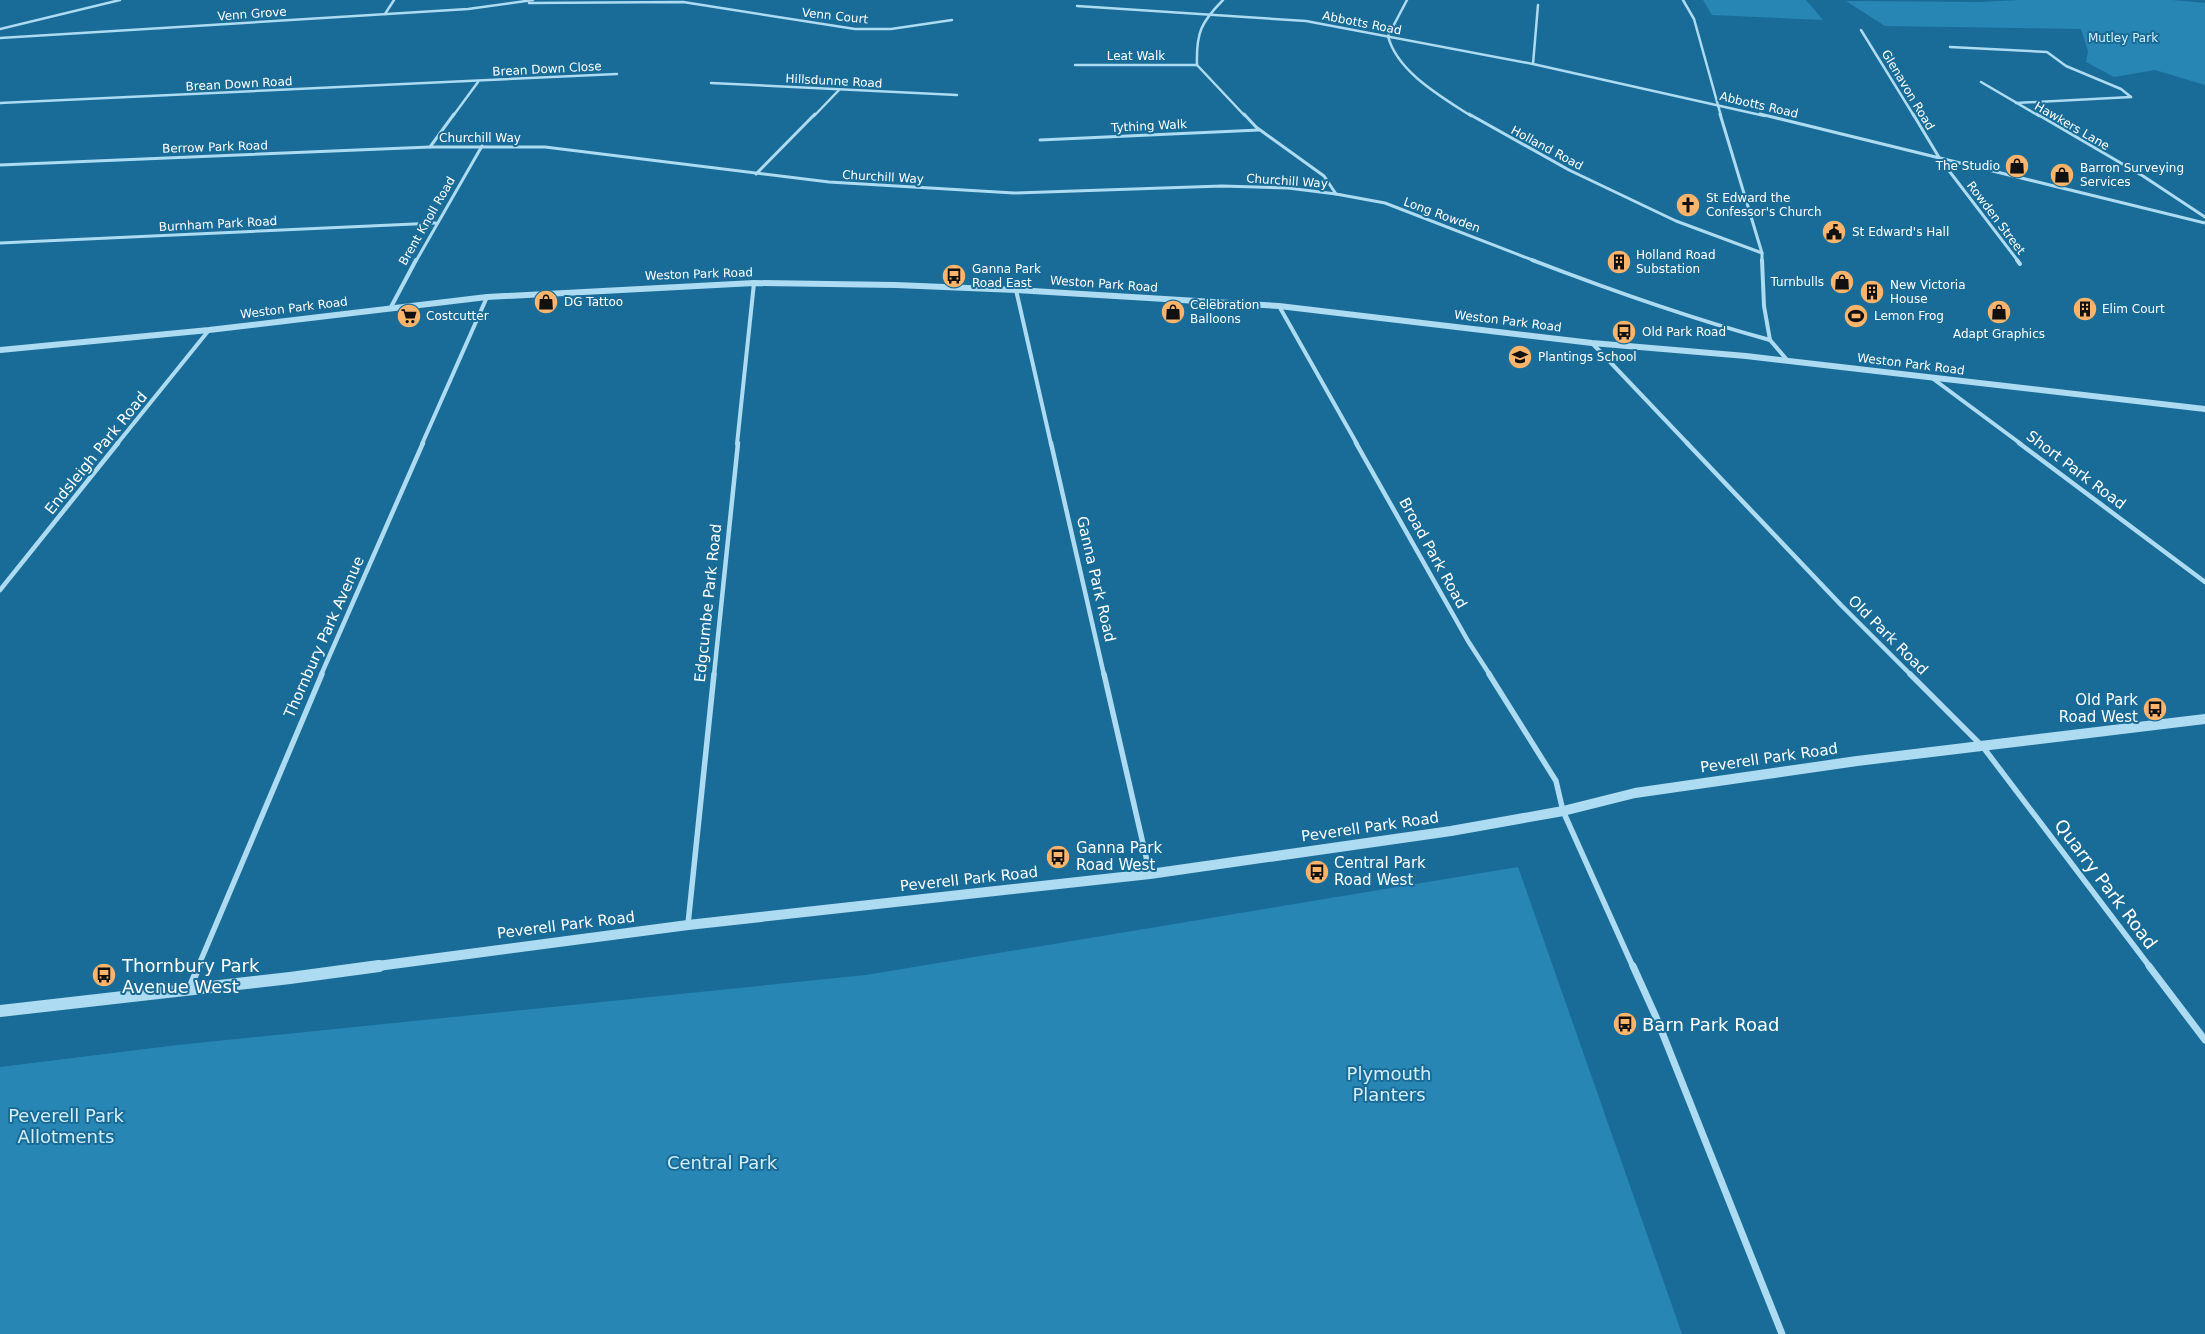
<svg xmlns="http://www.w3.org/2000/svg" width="2205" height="1334" font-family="'DejaVu Sans',sans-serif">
	<rect width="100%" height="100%" fill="#196c98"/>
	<g fill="#2886b4">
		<path d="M1703 0H1806L1823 20 1712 15Z"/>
		<path d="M2020 0H2172L2205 3V85L2155 70 2114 77 2086 62 2088 51 2081 29 1885 26 1846 1 1979 2Z"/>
		<path d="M1518 867 1682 1334H0V1067L178 1045 866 975Z"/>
	</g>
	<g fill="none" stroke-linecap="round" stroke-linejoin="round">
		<g stroke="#addbf1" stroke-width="2.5">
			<path d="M1223 0C1201 22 1196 33 1197 65L1245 116"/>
			<path d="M1407 0 1388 36C1397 72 1442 97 1471 116"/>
			<path d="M1683 0 1694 19 1721 116"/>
			<path d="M529 3 683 2 855 29H891L952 20"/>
			<path d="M1077 6 1306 21 1533 64 1765 116"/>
			<path d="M385 14 394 0"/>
			<path d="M0 29 120 0"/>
			<path d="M1861 30 1914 116"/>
			<path d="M0 38 468 9 533 0"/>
			<path d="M1950 47 2047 52 2066 66 2121 89 2131 97"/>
			<path d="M1533 64 1538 5"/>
			<path d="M1075 65H1197"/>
			<path d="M1981 82 2039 116"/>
			<path d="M711 83 957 95"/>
			<path d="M0 103 617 74"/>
			<path d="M2016 103 2131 97"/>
			<path d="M453 116 478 82"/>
			<path d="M814 116 839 90"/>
		</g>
		<g stroke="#addbf1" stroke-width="3">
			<path d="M1244 114 1256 127 1324 176 1336 194 1385 203 1535 261"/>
			<path d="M1469 114 1569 170 1676 221 1762 253"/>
			<path d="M1720 114 1762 253V261"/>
			<path d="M1760 114 2205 223"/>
			<path d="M1913 114 1940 159 2018 261"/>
			<path d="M2037 114 2143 176 2205 217"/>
			<path d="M1040 140 1259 130"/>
			<path d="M430 147 454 114"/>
			<path d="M0 165 430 147H545L829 182 1014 193 1222 186 1288 188 1336 194"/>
			<path d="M756 174 815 114"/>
			<path d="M0 243 436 223"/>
			<path d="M416 261 482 146"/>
		</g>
		<g stroke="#addbf1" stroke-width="4">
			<path d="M1532 260C1610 290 1689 318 1770 340"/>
			<path d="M1762 260 1764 306 1770 340 1788 361"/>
			<path d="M2017 260 2020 264"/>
			<path d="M1016 290 1051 444"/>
			<path d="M1279 306 1357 444"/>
			<path d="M391 307 416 260"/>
			<path d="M1592 343 1688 444"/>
			<path d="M1932 378 2021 444"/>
			<path d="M117 444 209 330"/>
			<path d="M422 444 487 297"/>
			<path d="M737 444 754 283"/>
		</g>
		<g stroke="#addbf1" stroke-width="4.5">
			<path d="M1051 443 1104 675"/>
			<path d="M1356 443 1468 641 1490 675"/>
			<path d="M1687 443 1841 605 1911 675"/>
			<path d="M2019 443 2205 582"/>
			<path d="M0 590 118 443"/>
			<path d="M321 675 423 443"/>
			<path d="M714 675 738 443"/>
		</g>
		<g stroke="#addbf1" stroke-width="5.5">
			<path d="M1104 674 1150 874"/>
			<path d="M1489 674 1556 781 1563 811 1633 967"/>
			<path d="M1910 674 1983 747 2150 967"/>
			<path d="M688 924 714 674"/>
			<path d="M198 967 322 674"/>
		</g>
		<g stroke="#addbf1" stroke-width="7">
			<path d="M1633 966 1656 1017 1782 1334"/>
			<path d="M2149 966 2205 1040"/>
			<path d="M190 987 199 966"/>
		</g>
		<path stroke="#addbf1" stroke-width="6" d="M0 350 209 330 487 297 754 283 896 285 1016 290 1279 306 1592 343 1746 356 2205 409"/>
		<path stroke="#addbf1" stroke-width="10" d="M370 967 688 925 1150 874 1451 831 1563 811 1635 793 1857 761 2205 719"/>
		<path stroke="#addbf1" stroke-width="12" d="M0 1011 290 978 379 966"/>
	</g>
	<defs>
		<g id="shop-disc" transform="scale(1.25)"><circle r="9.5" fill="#ffb46c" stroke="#196c98"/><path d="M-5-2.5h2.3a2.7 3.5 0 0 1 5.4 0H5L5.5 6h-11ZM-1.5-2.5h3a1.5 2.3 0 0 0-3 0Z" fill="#111"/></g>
		<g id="church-disc" transform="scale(1.25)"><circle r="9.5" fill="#ffb46c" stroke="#196c98"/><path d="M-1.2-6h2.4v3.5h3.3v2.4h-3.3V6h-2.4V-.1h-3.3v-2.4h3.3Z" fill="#111"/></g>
		<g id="civic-disc" transform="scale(1.25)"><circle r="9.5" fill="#ffb46c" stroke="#196c98"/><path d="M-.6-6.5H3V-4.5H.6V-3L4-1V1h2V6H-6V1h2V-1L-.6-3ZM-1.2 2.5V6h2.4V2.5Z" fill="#111"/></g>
		<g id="building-disc" transform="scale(1.25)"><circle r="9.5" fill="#ffb46c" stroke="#196c98"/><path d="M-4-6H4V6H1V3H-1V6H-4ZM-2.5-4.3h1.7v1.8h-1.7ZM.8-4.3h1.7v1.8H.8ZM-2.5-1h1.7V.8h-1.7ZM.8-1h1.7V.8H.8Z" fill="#111"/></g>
		<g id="bus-disc" transform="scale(1.25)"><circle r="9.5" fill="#ffb46c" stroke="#196c98"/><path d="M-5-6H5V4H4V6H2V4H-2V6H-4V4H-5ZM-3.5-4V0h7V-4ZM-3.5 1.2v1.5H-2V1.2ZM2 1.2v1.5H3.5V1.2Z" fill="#111"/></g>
		<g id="supermarket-disc" transform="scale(1.25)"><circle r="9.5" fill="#ffb46c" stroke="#196c98"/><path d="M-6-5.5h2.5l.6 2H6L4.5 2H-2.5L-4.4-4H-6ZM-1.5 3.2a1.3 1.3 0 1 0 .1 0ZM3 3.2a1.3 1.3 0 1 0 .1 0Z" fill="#111"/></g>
		<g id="stadium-disc" transform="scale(1.25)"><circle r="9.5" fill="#ffb46c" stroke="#196c98"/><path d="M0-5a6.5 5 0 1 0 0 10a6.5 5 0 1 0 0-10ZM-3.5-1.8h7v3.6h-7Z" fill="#111"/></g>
		<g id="school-disc" transform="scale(1.25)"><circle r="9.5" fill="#ffb46c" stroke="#196c98"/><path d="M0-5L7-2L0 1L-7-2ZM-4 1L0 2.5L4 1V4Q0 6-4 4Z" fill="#111"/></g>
	</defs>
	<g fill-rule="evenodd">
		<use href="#shop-disc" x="2017" y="166"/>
		<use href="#shop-disc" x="2062" y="175"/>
		<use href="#church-disc" x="1688" y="205"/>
		<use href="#civic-disc" x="1834" y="232"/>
		<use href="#building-disc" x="1619" y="262"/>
		<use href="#bus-disc" x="954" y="276"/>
		<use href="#shop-disc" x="1842" y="282"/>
		<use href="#building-disc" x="1872" y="292"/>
		<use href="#shop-disc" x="546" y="302"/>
		<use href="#building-disc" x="2085" y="309"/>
		<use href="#shop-disc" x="1173" y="312"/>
		<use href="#shop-disc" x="1999" y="312"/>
		<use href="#supermarket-disc" x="409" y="316"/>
		<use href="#stadium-disc" x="1856" y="316"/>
		<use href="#bus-disc" x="1624" y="332"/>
		<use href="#school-disc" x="1520" y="357"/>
		<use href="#bus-disc" x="2155" y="709"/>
		<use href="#bus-disc" x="1058" y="857"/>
		<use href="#bus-disc" x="1317" y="872"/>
		<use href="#bus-disc" x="104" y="975"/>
		<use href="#bus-disc" x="1625" y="1024"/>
	</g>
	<g text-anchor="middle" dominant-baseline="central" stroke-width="4" stroke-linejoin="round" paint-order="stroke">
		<g font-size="12" fill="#fff" stroke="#196c98">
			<text transform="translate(252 14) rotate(-4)">Venn Grove</text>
			<text transform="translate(835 16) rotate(6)">Venn Court</text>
			<text transform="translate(1362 23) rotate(11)">Abbotts Road</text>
			<text x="1136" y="56">Leat Walk</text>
			<text transform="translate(547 69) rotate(-3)">Brean Down Close</text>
			<text transform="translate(834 81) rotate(3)">Hillsdunne Road</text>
			<text transform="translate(239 84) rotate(-3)">Brean Down Road</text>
			<text transform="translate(1908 90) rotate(59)">Glenavon Road</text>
			<text transform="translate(1759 105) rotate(13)">Abbotts Road</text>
			<text transform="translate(1149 126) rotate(-3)">Tything Walk</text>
			<text transform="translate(2072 126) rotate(30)">Hawkers Lane</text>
			<text x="480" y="138">Churchill Way</text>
			<text transform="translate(215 147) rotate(-2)">Berrow Park Road</text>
			<text transform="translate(1547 148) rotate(28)">Holland Road</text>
			<text transform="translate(883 177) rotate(3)">Churchill Way</text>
			<text transform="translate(1287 181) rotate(4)">Churchill Way</text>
			<text transform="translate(1442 215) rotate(20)">Long Rowden</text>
			<text transform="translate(1996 218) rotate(53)">Rowden Street</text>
			<text transform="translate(427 221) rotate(-60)">Brent Knoll Road</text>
			<text transform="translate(218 224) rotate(-3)">Burnham Park Road</text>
			<text transform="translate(699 274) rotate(-2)">Weston Park Road</text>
			<text transform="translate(1104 284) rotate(4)">Weston Park Road</text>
			<text transform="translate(294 308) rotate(-7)">Weston Park Road</text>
			<text transform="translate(1508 321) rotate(7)">Weston Park Road</text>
			<text transform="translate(1911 364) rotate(7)">Weston Park Road</text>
		</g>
		<g font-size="12" fill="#d4effc" stroke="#196c98">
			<text x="2123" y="38">Mutley Park</text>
		</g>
		<g font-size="12" fill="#fff" stroke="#196c98" text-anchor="start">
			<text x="2000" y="166" text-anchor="end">The Studio</text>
			<text x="2080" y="168">Barron Surveying<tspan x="2080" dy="14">Services</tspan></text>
			<text x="1706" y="198">St Edward the<tspan x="1706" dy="14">Confessor's Church</tspan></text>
			<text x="1852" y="232">St Edward's Hall</text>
			<text x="1636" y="255">Holland Road<tspan x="1636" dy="14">Substation</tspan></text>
			<text x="972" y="269">Ganna Park<tspan x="972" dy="14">Road East</tspan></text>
			<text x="1824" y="282" text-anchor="end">Turnbulls</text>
			<text x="1890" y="285">New Victoria<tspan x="1890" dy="14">House</tspan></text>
			<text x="564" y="302">DG Tattoo</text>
			<text x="1190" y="305">Celebration<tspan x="1190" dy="14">Balloons</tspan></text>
			<text x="2102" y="309">Elim Court</text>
			<text x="426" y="316">Costcutter</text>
			<text x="1874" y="316">Lemon Frog</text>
			<text x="1642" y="332">Old Park Road</text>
			<text x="1999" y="334" text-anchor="middle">Adapt Graphics</text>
			<text x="1538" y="357">Plantings School</text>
		</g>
		<g font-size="15" fill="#fff" stroke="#196c98">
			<text transform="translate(96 453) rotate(-51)">Endsleigh Park Road</text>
			<text transform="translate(2076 470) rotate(37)">Short Park Road</text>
			<text transform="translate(1433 553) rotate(61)">Broad Park Road</text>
			<text transform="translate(1096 579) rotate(77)">Ganna Park Road</text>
			<text transform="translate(708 603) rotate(-84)">Edgcumbe Park Road</text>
			<text transform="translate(1888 635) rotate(45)">Old Park Road</text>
			<text transform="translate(324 637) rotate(-66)">Thornbury Park Avenue</text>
			<text transform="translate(1769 758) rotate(-8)">Peverell Park Road</text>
			<text transform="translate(1370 827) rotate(-8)">Peverell Park Road</text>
			<text transform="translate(969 879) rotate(-6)">Peverell Park Road</text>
			<text transform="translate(566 925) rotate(-7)">Peverell Park Road</text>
		</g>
		<g font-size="15" fill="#fff" stroke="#196c98" text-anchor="start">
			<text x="2138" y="700" text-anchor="end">Old Park<tspan x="2138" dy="17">Road West</tspan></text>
			<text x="1076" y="848">Ganna Park<tspan x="1076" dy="17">Road West</tspan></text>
			<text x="1334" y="863">Central Park<tspan x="1334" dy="17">Road West</tspan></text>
		</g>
		<g font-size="18" fill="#fff" stroke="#196c98">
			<text transform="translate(2106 884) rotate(53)">Quarry Park Road</text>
		</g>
		<g font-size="18" fill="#fff" stroke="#196c98" text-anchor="start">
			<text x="122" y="965">Thornbury Park<tspan x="122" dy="21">Avenue West</tspan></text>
			<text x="1642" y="1024">Barn Park Road</text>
		</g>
		<g font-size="18" fill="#d4effc" stroke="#196c98">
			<text x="1389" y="1073">Plymouth<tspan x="1389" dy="21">Planters</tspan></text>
			<text x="66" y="1115">Peverell Park<tspan x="66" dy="21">Allotments</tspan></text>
			<text x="722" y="1162">Central Park</text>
		</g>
	</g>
</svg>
